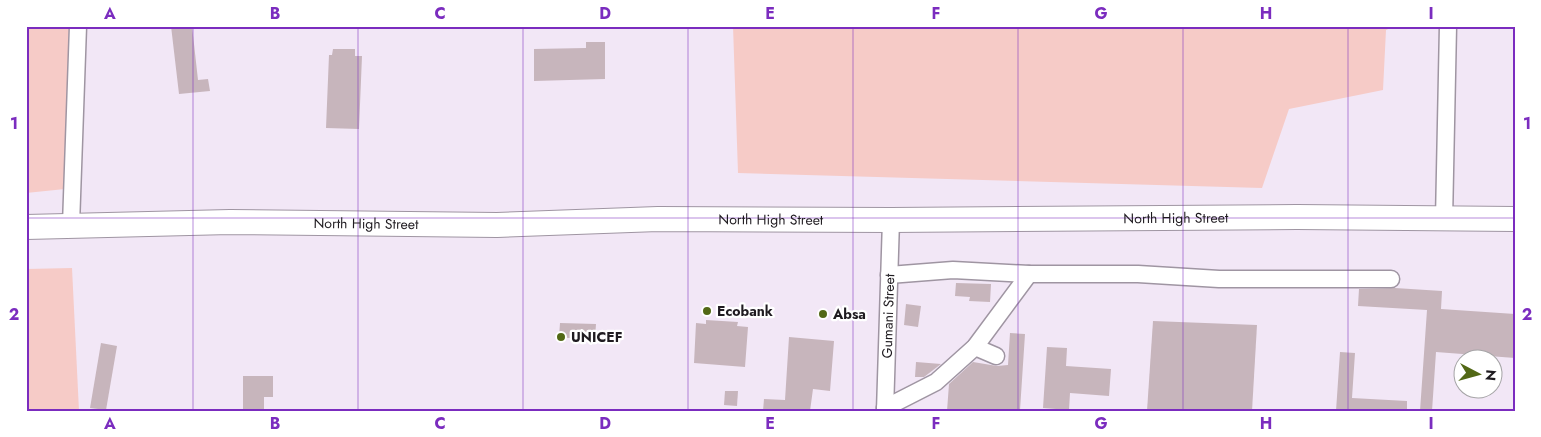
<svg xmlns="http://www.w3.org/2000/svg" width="1541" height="437" font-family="Jost,sans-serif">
	<rect width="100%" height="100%" fill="#f2e7f6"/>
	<g fill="#f6cbc7">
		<path d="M26 26H69L65 189 26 193Z"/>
		<path d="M733 26H1395L1386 30 1383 90 1289 109 1262 188 738 173Z"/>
		<path d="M72 268 79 411H26V269Z"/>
	</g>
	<g fill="#c7b5bc">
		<path d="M171 26H192L198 80 208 79 210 91 179 94Z"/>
		<path d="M586 42H605V79L534 81V49L586 48Z"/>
		<path d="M333 49H355V56H362L359 129 326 128 329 55H332Z"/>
		<path d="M956 283 991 284 990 302 969 301 970 297 955 296Z"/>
		<path d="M1395 288 1442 291 1441 309 1515 314V358L1436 352 1432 411H1420L1427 310 1358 306 1359 289Z"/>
		<path d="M906 304 921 306 918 327 904 325Z"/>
		<path d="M706 320 738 322 737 326 748 327 745 367 694 363 696 323 706 324Z"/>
		<path d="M1153 321 1257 325 1252 411H1147Z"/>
		<path d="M560 323 596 324 595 338 589 337V340L559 337Z"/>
		<path d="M1010 333 1025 334 1020 410 947 411 949 384 973 362 997 366 1008 365Z"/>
		<path d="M789 337 834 341 830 391 813 389 810 411H763L764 399 785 400Z"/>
		<path d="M101 343 117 346 106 410 90 408Z"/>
		<path d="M1047 347 1067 348 1066 366 1111 369 1109 396 1070 393 1069 410 1043 408Z"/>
		<path d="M1340 352 1355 353 1352 398 1407 401V411H1336Z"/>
		<path d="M916 362 941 364 924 377H915Z"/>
		<path d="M243 376H273V397H264V411H243Z"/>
		<path d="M725 391H738L737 406 724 405Z"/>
	</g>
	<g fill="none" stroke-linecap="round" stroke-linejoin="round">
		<g stroke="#9f95a2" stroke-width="19">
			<g id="minor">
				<path d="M1444 220 1448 26"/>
				<path d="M71 225 78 26"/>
				<path d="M889 275 953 270 1029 274"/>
				<path d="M975 347 996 356"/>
				<path d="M885 408 936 382 975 347 1029 274H1138L1219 279H1391"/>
				<path id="s1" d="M885 411 891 220"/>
			</g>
		</g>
		<g stroke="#9f95a2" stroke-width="26">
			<g id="highway">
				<path id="s2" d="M26 227 230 222 497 225 658 219 891 220 1297 217 1515 219"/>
			</g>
		</g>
		<use href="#minor" stroke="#fff" stroke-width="16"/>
		<use href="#highway" stroke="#fff" stroke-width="24"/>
	</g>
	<path fill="none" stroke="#7b2cbf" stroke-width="1" stroke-opacity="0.55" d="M193 26V411M358 26V411M523 26V411M688 26V411M853 26V411M1018 26V411M1183 26V411M1348 26V411M26 218H1515"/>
	<g fill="#526816" stroke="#fff" stroke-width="2">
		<circle cx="707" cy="311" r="5"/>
		<circle cx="823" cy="314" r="5"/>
		<circle cx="561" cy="337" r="5"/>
	</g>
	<g text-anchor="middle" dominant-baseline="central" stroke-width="4.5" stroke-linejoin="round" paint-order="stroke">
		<g font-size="14" fill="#1f1b20" stroke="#fff">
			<text stroke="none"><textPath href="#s2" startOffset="1150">North High Street</textPath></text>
			<text stroke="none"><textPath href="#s2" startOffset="745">North High Street</textPath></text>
			<text stroke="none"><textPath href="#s2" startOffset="340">North High Street</textPath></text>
			<text stroke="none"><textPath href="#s1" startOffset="95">Gumani Street</textPath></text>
		</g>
		<g font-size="14" font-weight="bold" fill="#1f1b20" stroke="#fff" text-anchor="start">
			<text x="717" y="311">Ecobank</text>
			<text x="833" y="314">Absa</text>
			<text x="571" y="337">UNICEF</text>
		</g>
	</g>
	<rect width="1541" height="437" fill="none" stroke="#ffffff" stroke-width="55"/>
	<g transform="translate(1478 374) rotate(96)"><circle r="24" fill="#ffffff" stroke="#a5a4a6"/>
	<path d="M0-4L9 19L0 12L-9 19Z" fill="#526816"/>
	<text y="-8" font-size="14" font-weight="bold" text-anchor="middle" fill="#1f1b20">N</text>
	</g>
	<rect x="28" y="28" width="1486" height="382" fill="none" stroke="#7b2cbf" stroke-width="2"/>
	<g font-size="16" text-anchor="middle" font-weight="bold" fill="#7b2cbf">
		<text x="110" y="19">A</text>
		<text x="275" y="19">B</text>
		<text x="440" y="19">C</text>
		<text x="605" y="19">D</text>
		<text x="770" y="19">E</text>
		<text x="936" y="19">F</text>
		<text x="1101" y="19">G</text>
		<text x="1266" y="19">H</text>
		<text x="1431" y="19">I</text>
		<text x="14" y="129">1</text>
		<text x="1527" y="129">1</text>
		<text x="14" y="320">2</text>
		<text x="1527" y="320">2</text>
		<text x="110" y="429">A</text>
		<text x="275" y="429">B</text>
		<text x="440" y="429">C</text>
		<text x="605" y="429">D</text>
		<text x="770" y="429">E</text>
		<text x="936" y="429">F</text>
		<text x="1101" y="429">G</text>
		<text x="1266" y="429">H</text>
		<text x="1431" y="429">I</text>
	</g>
</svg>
